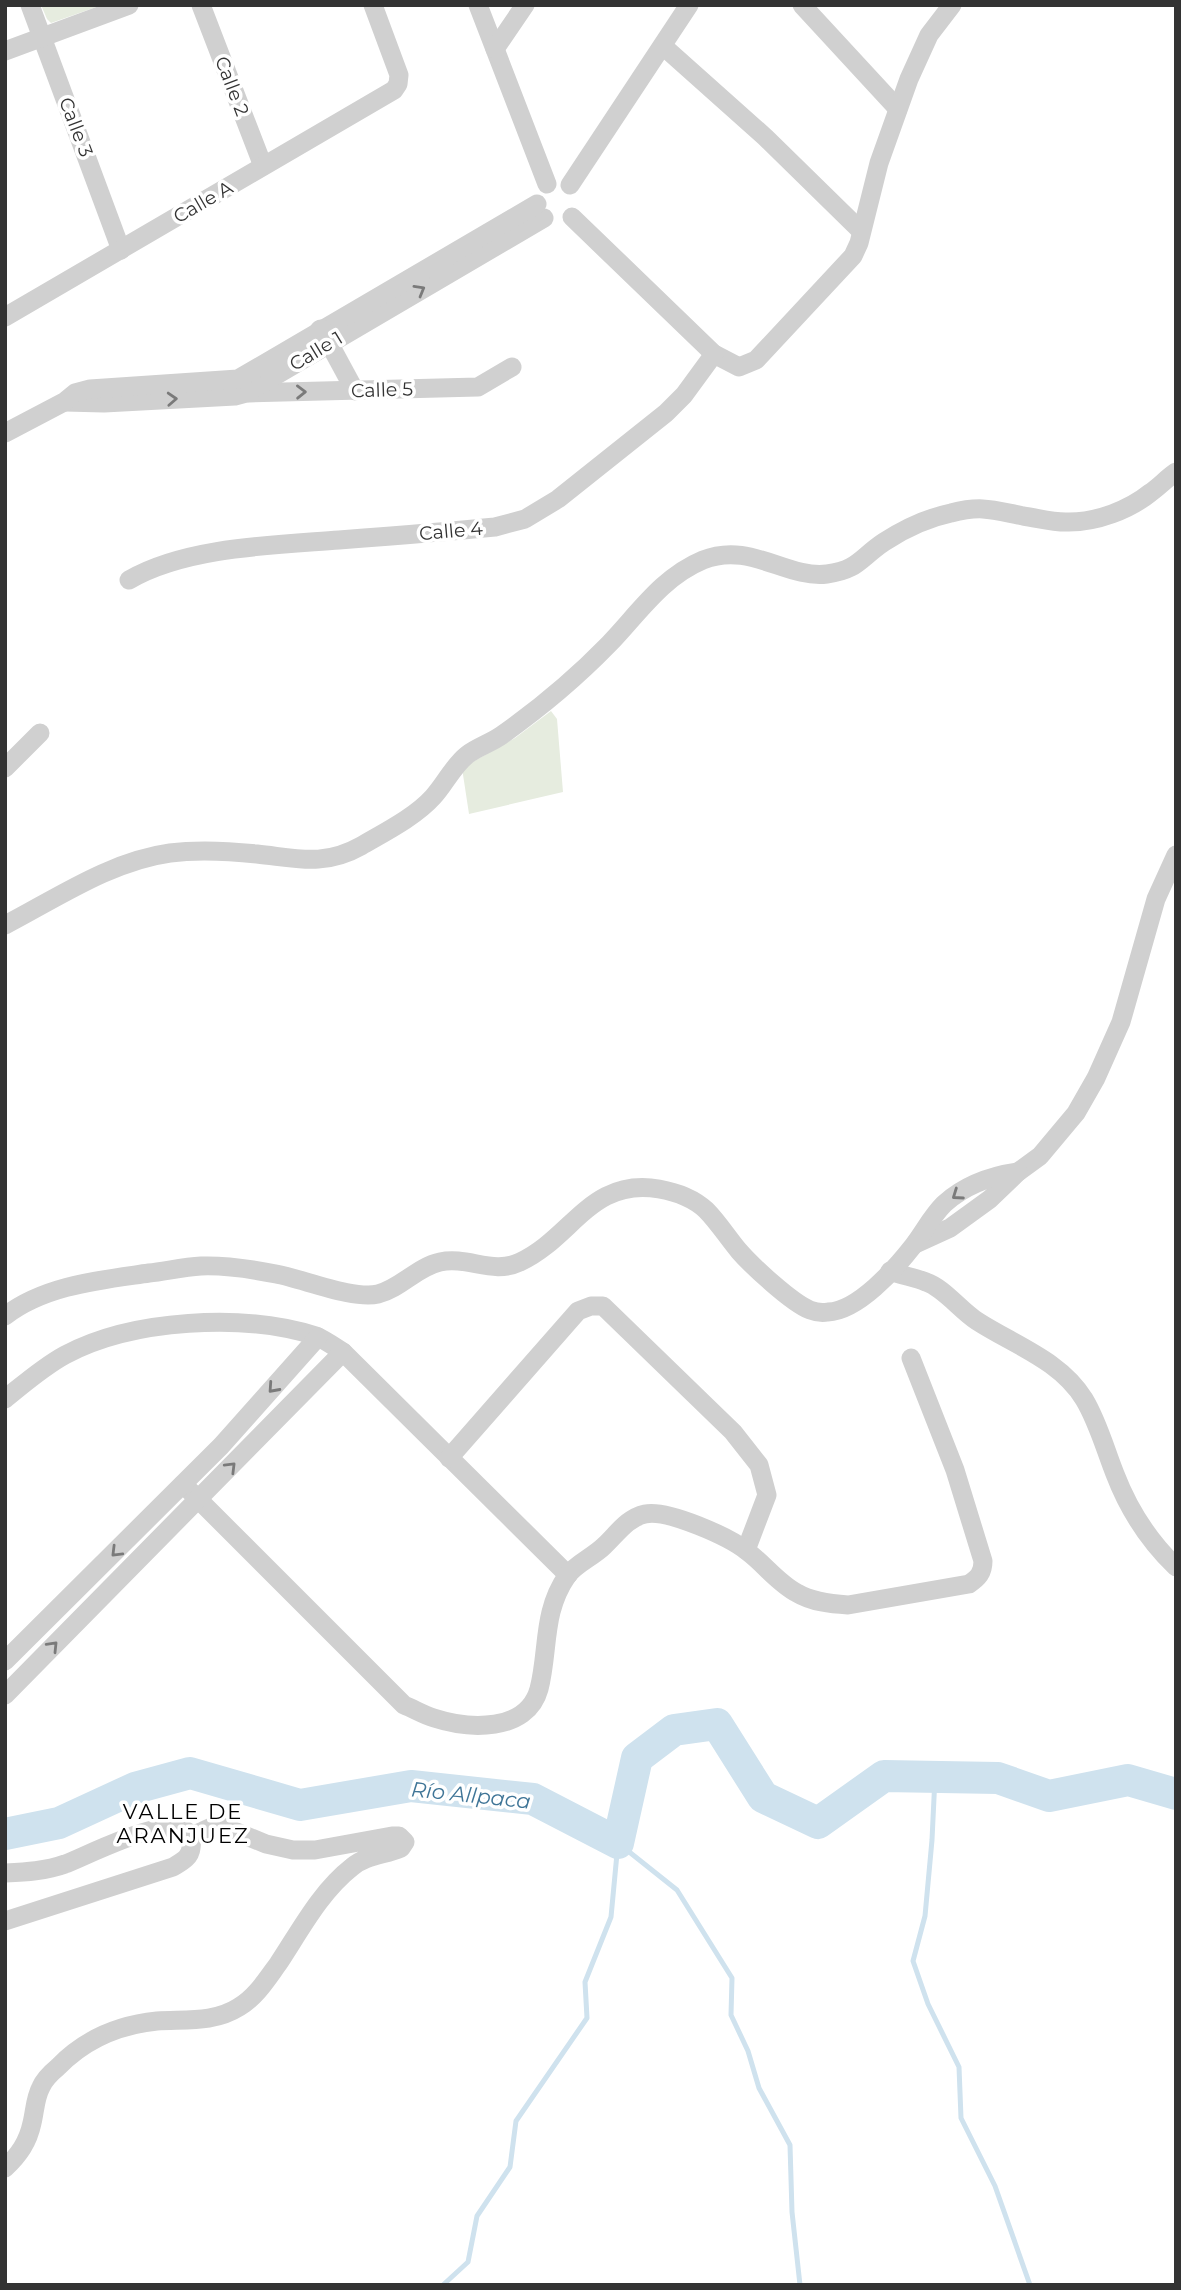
<svg xmlns="http://www.w3.org/2000/svg" width="1181" height="2290" font-family="Montserrat,sans-serif">
	<rect width="100%" height="100%" fill="#fff"/>
	<g fill="#e6ecdf">
		<path d="M41 5H102L51 23 47 19Z"/>
		<path d="M551 711 557 719 563 792 469 814 462 768 515 738Z"/>
	</g>
	<g fill="none" stroke-linecap="round" stroke-linejoin="round">
		<g stroke="#cfe2ee" stroke-width="5">
			<path d="M935 1777 932 1840 925 1916 913 1961 928 2004 959 2067 961 2118 995 2186 1030 2285"/>
			<path d="M618 1843 677 1890 732 1978 731 2015 748 2051 759 2088 790 2145 792 2212 800 2285"/>
			<path d="M443 2285 468 2262 477 2216 510 2167 516 2121 587 2018 585 1982 611 1917 618 1843"/>
		</g>
		<path stroke="#cfe2ee" stroke-width="32" d="M5 1834 59 1823 135 1788 190 1773 300 1805 411 1786 533 1799 618 1843 637 1758 674 1730 717 1724 763 1797 818 1823 884 1776 998 1778 1049 1796 1128 1780 1176 1794"/>
		<g stroke="#d0d0d0" stroke-width="19">
			<path d="M30 5 121 250"/>
			<path d="M201 5 263 166"/>
			<path d="M478 5 547 184"/>
			<path d="M802 5 898 109"/>
			<path d="M663 46 765 137 861 231"/>
			<path d="M495 49 525 5"/>
			<path d="M5 51 129 5"/>
			<path d="M570 185 689 5"/>
			<path d="M572 217 714 354 739 367 756 360 853 256 859 243 879 163 909 79 929 35 952 5"/>
			<path d="M5 317 394 90 398 84 399 75 373 5"/>
			<path d="M329 343 355 391"/>
			<path d="M249 393 478 387 512 367"/>
			<path d="M65 402 104 403 235 396 246 393 544 218"/>
			<path d="M5 433 64 402 75 393 90 389 238 379 537 204"/>
			<path d="M129 580C185 547 274 545 339 540 391 536 443 532 495 527L525 519 558 499 666 413 684 395 714 354"/>
			<path d="M5 768 40 733"/>
			<path d="M5 925C57 898 111 861 170 853 199 849 229 851 257 854 296 858 324 867 361 846 385 832 415 817 433 797 445 784 453 766 467 755 477 747 491 743 502 735 540 708 576 678 609 644 638 614 662 577 703 560 750 541 786 579 827 574 858 570 860 558 884 542 904 529 927 518 951 513 982 505 993 510 1023 516 1038 518 1054 523 1069 522 1097 522 1129 510 1150 493 1159 487 1167 478 1176 472"/>
			<path d="M915 1244 950 1228 990 1199 1018 1172 1040 1156 1076 1113 1096 1078 1121 1022 1156 899 1176 855"/>
			<path d="M890 1271C902 1276 915 1277 926 1282 944 1288 960 1310 977 1321 1014 1345 1060 1360 1084 1399 1098 1422 1105 1449 1115 1474 1128 1508 1149 1541 1176 1567"/>
			<path d="M5 1316C45 1285 101 1280 149 1273 166 1271 184 1267 201 1266 226 1265 251 1269 276 1274 303 1279 354 1300 378 1294 401 1288 417 1267 440 1262 468 1256 493 1275 520 1262 572 1238 591 1177 659 1189 676 1192 693 1198 706 1210 718 1222 728 1238 739 1251 752 1266 792 1303 810 1310 815 1312 822 1313 828 1312 858 1311 895 1269 913 1246 924 1232 931 1217 944 1204 965 1185 990 1176 1018 1172"/>
			<path d="M5 1399C25 1383 43 1367 65 1355 132 1319 244 1313 316 1336 325 1340 335 1347 343 1352L568 1575"/>
			<path d="M449 1458 578 1311 591 1306H603L733 1432 759 1465 767 1495 746 1550"/>
			<path d="M183 1484 404 1705C414 1709 424 1715 434 1718 468 1729 527 1733 539 1689 549 1650 542 1612 567 1576 575 1564 593 1557 604 1546 617 1534 627 1518 645 1514 667 1509 730 1537 748 1552 764 1564 779 1584 797 1593 812 1602 831 1604 848 1605L969 1584C978 1578 983 1573 983 1561L955 1470 911 1358"/>
			<path d="M5 1661 221 1446 318 1337"/>
			<path d="M5 1695 343 1352"/>
			<path d="M5 1873C25 1872 46 1871 65 1864 82 1859 199 1795 191 1848 190 1858 181 1862 173 1867L5 1921"/>
			<path d="M5 2168C19 2155 28 2142 32 2123 35 2111 35 2098 41 2087 44 2080 52 2072 58 2067 85 2039 118 2025 157 2021 185 2019 214 2023 239 2007 256 1997 267 1979 278 1964 300 1931 320 1892 352 1867 366 1855 385 1855 401 1848L405 1842 399 1836H392L315 1850H293L266 1844 227 1828 214 1826 190 1837"/>
		</g>
		<path stroke="#d0d0d0" stroke-width="23" d="M321 331 329 343"/>
	</g>
	<defs><path id="oneway-chevron" d="M-2-3.5L2.5 0L-2 3.5" fill="none" stroke-width="1.6" stroke-linecap="round" stroke-linejoin="round" transform="scale(1.75)"/></defs>
	<g stroke="#7a7a7a">
		<use href="#oneway-chevron" transform="translate(420 290) rotate(-30)"/>
		<use href="#oneway-chevron" transform="translate(301 392) rotate(-1)"/>
		<use href="#oneway-chevron" transform="translate(172 399) rotate(-3)"/>
		<use href="#oneway-chevron" transform="translate(957 1195) rotate(145)"/>
		<use href="#oneway-chevron" transform="translate(273 1388) rotate(132)"/>
		<use href="#oneway-chevron" transform="translate(231 1467) rotate(-45)"/>
		<use href="#oneway-chevron" transform="translate(116 1552) rotate(135)"/>
		<use href="#oneway-chevron" transform="translate(53 1646) rotate(-46)"/>
	</g>
	<g text-anchor="middle" dominant-baseline="central" stroke-width="7" stroke-linejoin="round" paint-order="stroke">
		<g font-size="19" fill="#333" stroke="#fff">
			<text transform="translate(232 86) rotate(69)">Calle 2</text>
			<text transform="translate(76 127) rotate(69)">Calle 3</text>
			<text transform="translate(203 202) rotate(-30)">Calle A</text>
			<text transform="translate(316 351) rotate(-31)">Calle 1</text>
			<text transform="translate(382 390) rotate(-2)">Calle 5</text>
			<text transform="translate(451 531) rotate(-5)">Calle 4</text>
		</g>
		<g font-size="21" font-style="italic" fill="#3f7597" stroke="#fff">
			<text transform="translate(471 1795) rotate(6)">Río Allpaca</text>
		</g>
		<g font-size="21" letter-spacing="2" fill="#000" stroke="#fff">
			<text x="183" y="1811">VALLE DE<tspan x="183" dy="24">ARANJUEZ</tspan></text>
		</g>
	</g>
	<rect width="1181" height="2290" fill="none" stroke="#333333" stroke-width="14"/>
</svg>
